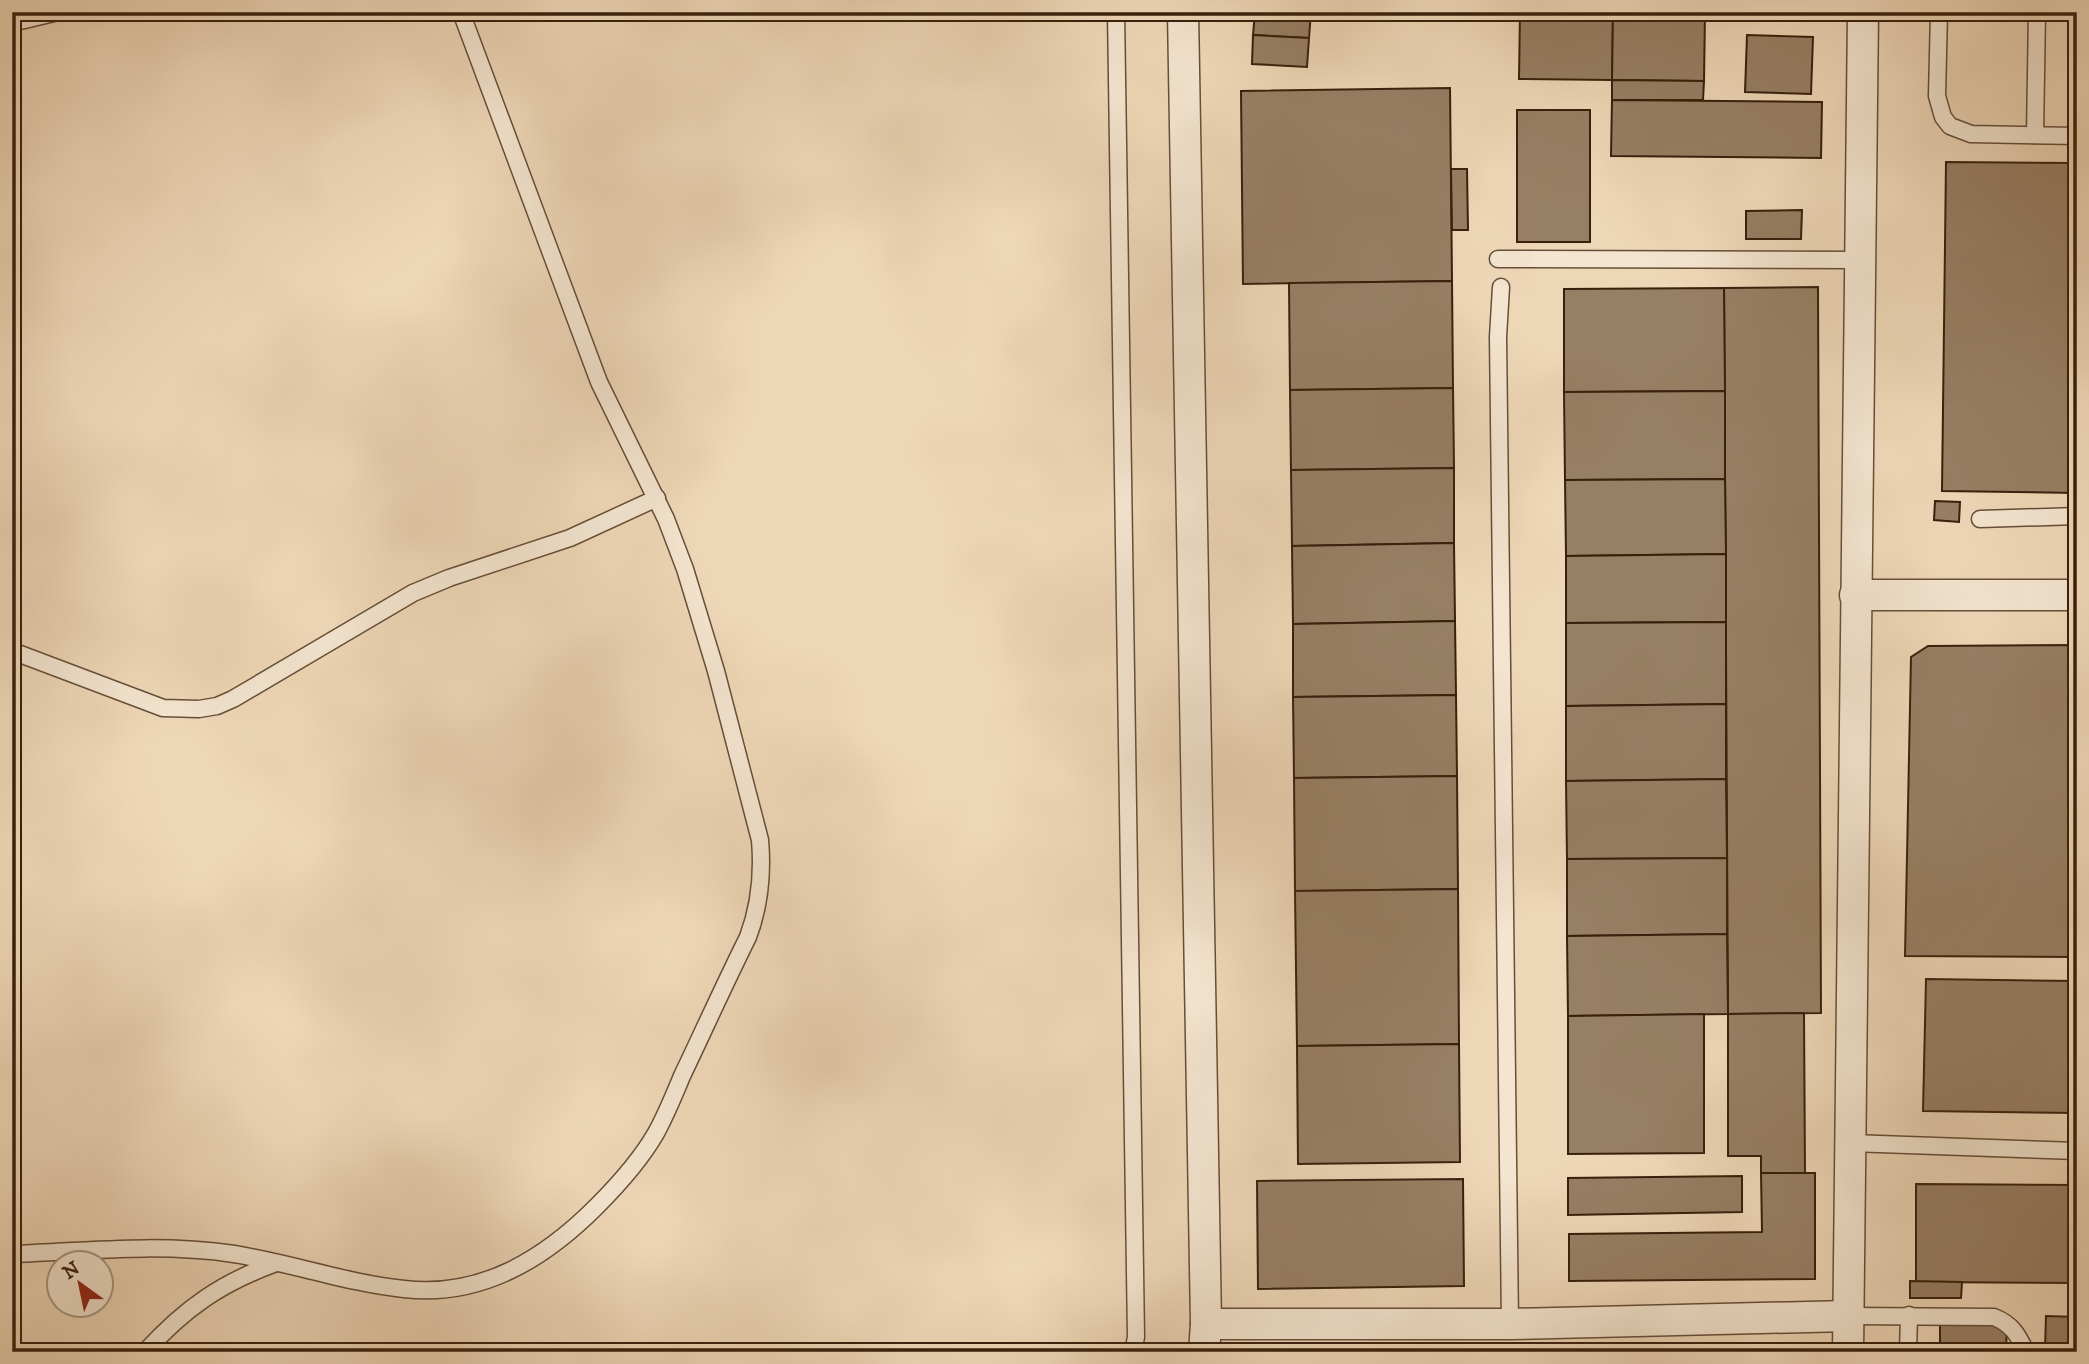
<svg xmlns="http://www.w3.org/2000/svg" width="2089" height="1364" font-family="'IM FELL DW Pica',serif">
	<rect width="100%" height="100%" fill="#eed7b7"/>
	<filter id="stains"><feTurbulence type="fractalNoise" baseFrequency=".00286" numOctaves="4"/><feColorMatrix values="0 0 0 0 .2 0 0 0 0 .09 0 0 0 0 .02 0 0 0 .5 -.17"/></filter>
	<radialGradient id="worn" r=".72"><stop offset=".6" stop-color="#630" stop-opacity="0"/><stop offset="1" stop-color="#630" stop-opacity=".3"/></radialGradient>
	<g fill="#977f65" stroke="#38200d" stroke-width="2">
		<path d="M1255 12H1311L1309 38 1253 35Z"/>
		<path d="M1520 12H1613L1612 80 1519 79Z"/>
		<path d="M1613 12H1705L1704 81 1612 80Z"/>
		<path d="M1253 35 1309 38 1307 67 1252 64Z"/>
		<path d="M1747 35 1813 37 1811 94 1745 92Z"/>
		<path d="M1612 80 1704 81 1703 100H1612Z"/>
		<path d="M1450 88 1452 281 1243 284 1241 91Z"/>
		<path d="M1612 100 1822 102 1821 158 1611 156Z"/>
		<rect x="1517" y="110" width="73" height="132"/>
		<path d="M1946 162 2077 163V493L1942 491Z"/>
		<path d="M1451 169H1467L1468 230H1452Z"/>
		<path d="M1802 210 1801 239H1746V211Z"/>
		<path d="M1452 281 1453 388 1290 390 1289 283Z"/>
		<path d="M1818 287 1821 1013 1728 1014 1724 288Z"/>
		<path d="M1724 288 1725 391 1564 392V289Z"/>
		<path d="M1453 388 1454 468 1291 470 1290 390Z"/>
		<path d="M1725 391V479L1565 480 1564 392Z"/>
		<path d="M1454 468V543L1292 546 1291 470Z"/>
		<path d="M1725 479 1726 554 1566 556 1565 480Z"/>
		<path d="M1935 501 1960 502 1959 522 1934 520Z"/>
		<path d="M1454 543 1455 621 1293 624 1292 546Z"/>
		<path d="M1726 554V622L1566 623V556Z"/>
		<path d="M1455 621 1456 695 1293 697V624Z"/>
		<path d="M1726 622V704L1566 706V623Z"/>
		<path d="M2077 645V957L1905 956 1911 657 1928 646Z"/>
		<path d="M1456 695 1457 776 1294 778 1293 697Z"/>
		<path d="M1726 704V779L1566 781V706Z"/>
		<path d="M1457 776 1458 889 1295 891 1294 778Z"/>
		<path d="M1726 779 1727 858 1567 859 1566 781Z"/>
		<path d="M1727 858V934L1567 936V859Z"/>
		<path d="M1458 889 1459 1044 1297 1046 1295 891Z"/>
		<path d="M1727 934 1728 1014 1568 1016 1567 936Z"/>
		<path d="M1926 979 2077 981V1113L1923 1111Z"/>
		<path d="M1804 1013 1805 1173H1761V1156H1728V1014Z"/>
		<path d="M1704 1014V1153L1568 1154V1016Z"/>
		<path d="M1459 1044 1460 1162 1298 1164 1297 1046Z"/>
		<path d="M1761 1173H1815V1279L1569 1281V1234L1762 1232Z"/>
		<path d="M1742 1176V1212L1568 1215V1178Z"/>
		<path d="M1463 1179 1464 1286 1258 1289 1257 1181Z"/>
		<path d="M1916 1184 2077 1185V1283L1916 1282Z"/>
		<path d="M1910 1281 1962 1282 1961 1298H1910Z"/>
		<path d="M2046 1316 2077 1317V1352H2048L2045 1348Z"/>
		<path d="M1940 1323 2007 1324 2006 1352H1940Z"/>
	</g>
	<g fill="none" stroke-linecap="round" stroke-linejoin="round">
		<g stroke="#664e38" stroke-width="19">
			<g id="lane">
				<path d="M1116 12 1136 1337 1133 1352"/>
				<path d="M1939 12 1937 96 1943 117 1950 126 1971 134 2077 136"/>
				<path d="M12 23 58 12"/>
				<path d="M2035 135 2037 12"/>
				<path d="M1498 259 1860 260"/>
				<path d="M1501 287 1498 337 1510 1324"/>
				<path d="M1980 519 2077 516"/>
				<path d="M12 651 163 708 199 709 217 706 233 699 413 593 449 578 570 538 657 498"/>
				<path d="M1851 1143 2077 1151"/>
				<path d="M12 1254C86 1251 160 1243 234 1254 291 1263 347 1283 404 1289 481 1298 544 1259 596 1207 618 1185 640 1161 656 1133 666 1115 674 1095 682 1076 704 1030 725 983 748 937 760 905 763 875 760 840L716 671 685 569 666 519 599 382 461 12"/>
				<path d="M1848 1316 1994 1317C2012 1324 2018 1335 2026 1352"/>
				<path d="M145 1352C185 1308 221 1283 276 1263"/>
				<path d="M1908 1352 1909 1315"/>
			</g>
		</g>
		<g stroke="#664e38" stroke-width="33">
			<g id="street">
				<path d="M1183 12 1206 1324 1204 1352"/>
				<path d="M1855 595H2077"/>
				<path d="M1206 1324H1510L1848 1316"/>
				<path d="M1848 1352 1863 12"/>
			</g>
		</g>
		<use href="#lane" stroke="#f4e5d0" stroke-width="16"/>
		<use href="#street" stroke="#f4e5d0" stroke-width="30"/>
	</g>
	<rect width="2089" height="1364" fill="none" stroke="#eed7b7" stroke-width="42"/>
	<rect x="14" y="14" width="2061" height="1336" fill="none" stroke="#38200d" stroke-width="3.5"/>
	<rect x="21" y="21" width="2047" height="1322" fill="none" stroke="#38200d" stroke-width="2"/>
	<g transform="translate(80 1284) rotate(327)"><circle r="33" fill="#f4e5d0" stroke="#a99682" stroke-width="2"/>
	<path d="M0-5L12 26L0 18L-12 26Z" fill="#8f2418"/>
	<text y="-10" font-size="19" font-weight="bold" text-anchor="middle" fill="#38200d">N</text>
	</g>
	<rect width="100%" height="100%" filter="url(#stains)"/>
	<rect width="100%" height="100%" fill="url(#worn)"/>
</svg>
